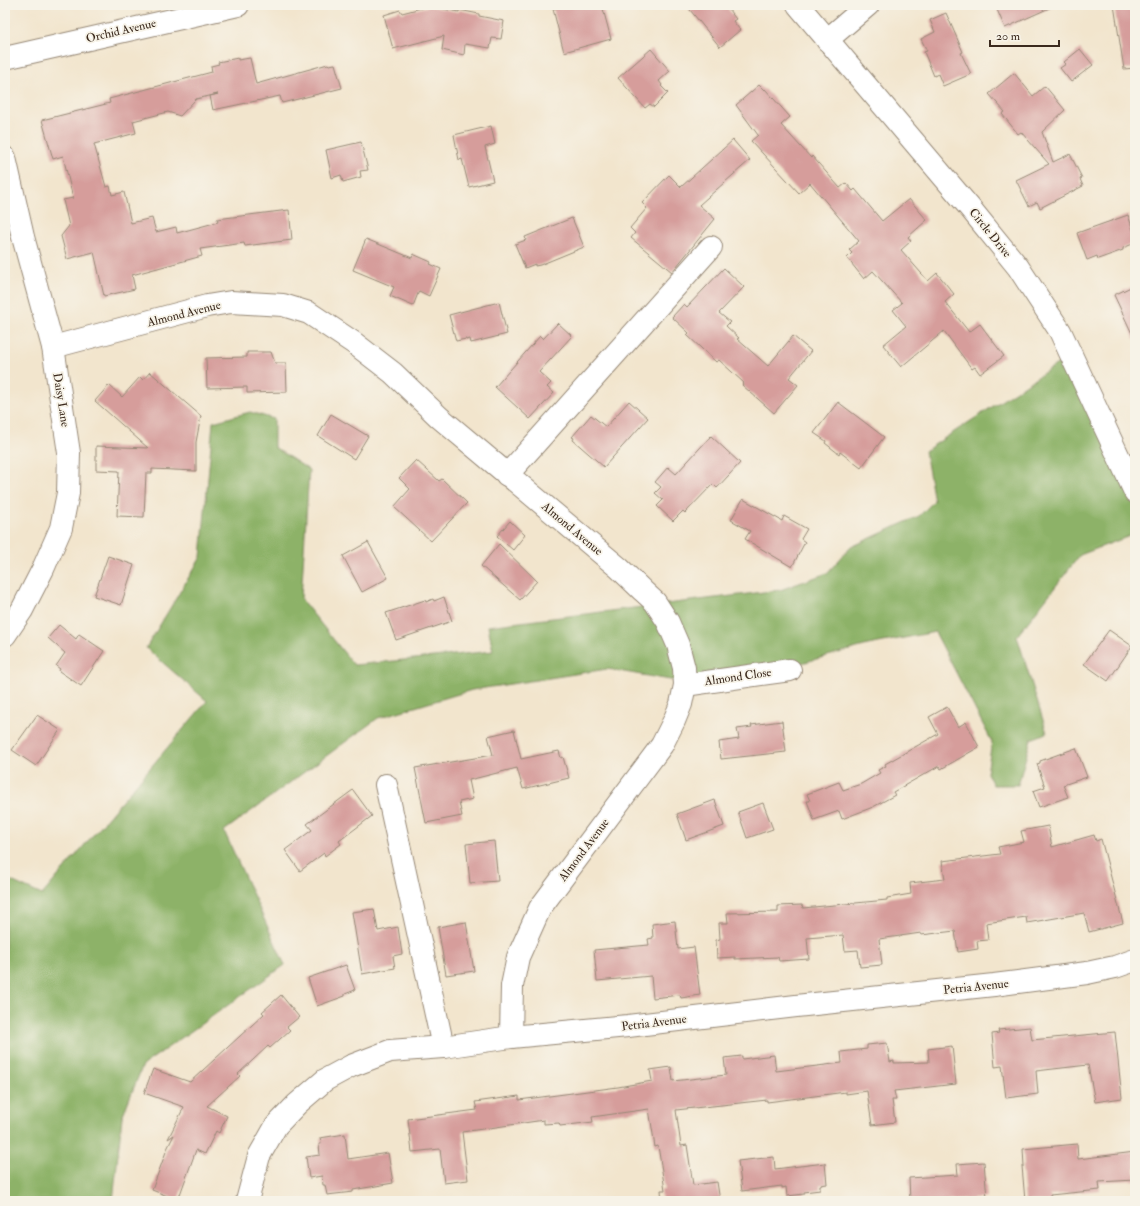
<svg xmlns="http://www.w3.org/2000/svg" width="1140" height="1206" font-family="'IM FELL Double Pica',serif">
	<rect width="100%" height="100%" fill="#f7f3e8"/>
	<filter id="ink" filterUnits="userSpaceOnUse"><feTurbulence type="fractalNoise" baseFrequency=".025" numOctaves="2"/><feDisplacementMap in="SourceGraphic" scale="8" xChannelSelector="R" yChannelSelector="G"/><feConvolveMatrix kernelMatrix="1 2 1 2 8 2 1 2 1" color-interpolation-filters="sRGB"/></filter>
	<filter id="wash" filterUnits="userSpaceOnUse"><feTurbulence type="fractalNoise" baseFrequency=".012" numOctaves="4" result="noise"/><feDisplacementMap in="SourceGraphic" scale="16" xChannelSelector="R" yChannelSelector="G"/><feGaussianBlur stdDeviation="0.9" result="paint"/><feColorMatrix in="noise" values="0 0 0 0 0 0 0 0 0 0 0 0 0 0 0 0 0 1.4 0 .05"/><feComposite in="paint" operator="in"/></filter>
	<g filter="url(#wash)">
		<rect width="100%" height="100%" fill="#f2e5cd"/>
		<path fill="#8db267" stroke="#646e42" d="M1071 355 1135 495V534L1080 555 1017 636 1047 733 1031 739 1018 785H993L987 773 992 742 935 632 868 645 787 667 682 682 607 669 472 690 378 718 224 831 285 965 143 1065 122 1117 113 1201H5V882L7 879 42 895 207 701 146 648 201 557 213 422 250 412 274 419V447L309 470 301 599 354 665 493 651 488 626 780 590 827 573 851 547 919 516 934 501 925 451Z"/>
		<g id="blocks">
			<g fill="#d69d9b">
				<path d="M567 5H602L611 39 564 52 553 9Z"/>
				<path d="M686 5H725L736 19 733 21 740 30 720 47Z"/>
				<path d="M995 5H1056L1005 28Z"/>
				<path d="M1114 5H1135V68L1124 69Z"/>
				<path d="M429 6 459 12V10L479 14V16L504 21 501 39 492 38 490 48 465 44 464 55 442 50 444 36 393 49 384 15 400 10 402 13Z"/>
				<path d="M946 13 963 52 961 53 971 74 943 86 938 74 934 76 924 52 927 51 921 39 935 32 930 20Z"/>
				<path d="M651 49 670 71 659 81 662 85 661 86 668 93 654 107 650 104 645 108 618 78Z"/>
				<path d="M1080 49 1093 65 1071 82 1060 68 1066 64 1064 62Z"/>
				<path d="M238 58V60L250 58 256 84 328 64 329 65 335 64 342 88 282 103 280 96 213 110 210 96 218 94 196 99 180 116 168 112 133 121 136 133 94 144 106 187 110 186 112 195 124 192 131 223 152 218 156 232 176 227 177 233 218 222 217 219 289 210 292 240 245 246 244 243 200 249 202 256 132 275 135 289 104 296 94 252 67 259 61 236 69 226 63 200 73 198 63 156 53 159 42 120 110 103 109 99 212 72 211 66 219 64 218 62Z"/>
				<path d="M1014 73 1033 96 1045 86 1065 110 1042 132 1053 162 1070 154 1082 178 1080 179 1083 186 1040 208 1037 202 1029 206 1016 180 1049 164 1021 132 1018 134 1002 114 1005 112 989 94Z"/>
				<path d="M759 85 764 90 765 89 790 117 781 125 811 158 812 156 840 188 846 183 853 191 855 189 882 221 909 199 927 220 908 237 911 241 901 250 928 281 937 273 954 294 945 302 969 332 980 324 1004 356 980 374 975 367 972 369 944 331 901 367 883 345 906 326 893 310 902 303 873 271 864 279 847 258 852 253 849 250 859 241 810 183 799 193 751 141 758 135 736 105Z"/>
				<path d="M491 126 495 144 485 147 493 181 469 187 462 159 459 160 454 135Z"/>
				<path d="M733 140 750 160 699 205 715 219 672 272 631 238 635 233 630 228 647 208 642 203 669 175 681 187Z"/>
				<path d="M361 142 368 170 360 171 361 177 343 182 341 175 332 178 326 150Z"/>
				<path d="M1128 215 1135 236V243L1123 248V250L1098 259 1097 256 1087 260 1077 233Z"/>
				<path d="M572 218 584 247 540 265 535 266V264L525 268 515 244 526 240 525 237Z"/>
				<path d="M366 239 412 258 413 254 431 262 430 264 441 269 429 296 419 291 413 306 390 296 394 287 353 270Z"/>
				<path d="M724 268 744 287 719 313 730 322 726 326 739 338 737 339 768 366 793 336 811 351 789 378 798 385 774 413 742 385 744 383 719 360 716 362 687 335 689 333 672 317 684 304 687 307Z"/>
				<path d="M1135 285V340L1114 295Z"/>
				<path d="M499 302 507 334 471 343 470 339 466 340V339L456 341 449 315Z"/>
				<path d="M558 323 572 336 539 372 551 383 547 387 554 393 530 419 495 387 540 336 543 339Z"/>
				<path d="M247 352H271L275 363H286L287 392 247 393V387L207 388 206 358 247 357Z"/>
				<path d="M150 372 201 416 196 442V471L152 469V473H146L144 517 117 516 119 471 96 470V446L148 448 95 401 109 385 122 397 140 377 143 380Z"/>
				<path d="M629 401 648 418 604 467 573 440 574 438 572 437 591 415 606 427Z"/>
				<path d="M838 402 884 437 861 468 840 452 839 454 825 443 826 441 814 433Z"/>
				<path d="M331 414 368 436 354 459 318 436Z"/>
				<path d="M711 436 740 463 717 488 713 484 685 513 683 511 673 521 657 506 663 500 655 493 661 487 655 482 668 467 676 474Z"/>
				<path d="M416 460 439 481 442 479 467 503 431 541 394 507 410 489 399 478Z"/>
				<path d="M743 499 782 521 784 516 807 529 801 539 805 542 792 567 745 539 750 531 731 520Z"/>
				<path d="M510 521 525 535 513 550 497 536Z"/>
				<path d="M368 542 388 578 362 592 343 556Z"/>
				<path d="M499 544 537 581 520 600 481 566Z"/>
				<path d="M108 556 134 565 121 605 94 596Z"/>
				<path d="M444 597 452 621 396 640 386 613 425 600 426 602 433 599 434 601Z"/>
				<path d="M59 625 76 639 79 634 104 651 81 686 59 671 60 669 56 666 65 653 48 638Z"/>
				<path d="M1109 630 1132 646 1108 681 1084 664Z"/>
				<path d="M947 707 958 727 966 722 979 747 941 769 939 766 893 792 895 795 873 807 842 819 839 811 814 820 807 801H810L807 794 839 782 843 790 861 784 880 773 878 770 886 766 885 764 938 734 929 717Z"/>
				<path d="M37 715 60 730 36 766 12 750Z"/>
				<path d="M782 721 786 752 721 759 719 742 739 739 737 729 752 727 751 725Z"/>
				<path d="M514 730 521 759 559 751 561 758 563 757 569 778 523 789 517 768 469 780 473 799 459 802 462 816 426 823 415 768 493 755 488 736Z"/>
				<path d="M1076 748 1087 777 1063 785 1068 797 1039 807 1033 791 1045 787 1037 764 1040 763V761Z"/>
				<path d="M353 790 372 816 339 841 341 844 325 856 324 853 300 871 285 850 312 830 307 824Z"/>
				<path d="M715 800 724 826 686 840 677 814Z"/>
				<path d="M763 803 773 829 747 838 738 812Z"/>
				<path d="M1048 826 1052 847 1094 835 1096 841 1101 839 1123 923 1089 932 1084 913 1027 923 1026 917 986 923 988 940 977 941 978 949 958 952 955 931 921 935V933L879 939 882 965 860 967 858 950 845 951 843 935 807 938 809 959 779 961 778 957 735 959V957L717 958 716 940 720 939 719 923H728L727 913 778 912V906L802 905 803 908 887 900V898L911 894 910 883 945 879 942 861 1000 854 998 847 1024 842 1021 831Z"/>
				<path d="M494 841 498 881 470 883 466 844Z"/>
				<path d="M374 909 378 931 398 927 402 954 393 956 395 968 362 974 352 912Z"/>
				<path d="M675 921 678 949 694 947 700 995 681 998 680 995 653 998 651 976 597 981 594 950 649 945 648 939 653 938 652 924Z"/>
				<path d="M466 922 474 971 446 975 438 927Z"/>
				<path d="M346 965 355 990 345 994V996L317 1006 308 978Z"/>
				<path d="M281 995 299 1017 287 1027 290 1030 270 1048 268 1046 238 1074 240 1076 207 1106 227 1116 219 1133 216 1131 205 1154 196 1150 178 1200 152 1190 167 1149 174 1135 168 1139 184 1107 144 1093 153 1069 190 1082 264 1014 262 1012Z"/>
				<path d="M1030 1027 1032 1040 1115 1032 1122 1098 1095 1102 1088 1065 1036 1071 1038 1094 1006 1098 1002 1066 995 1067 992 1034 999 1033 998 1030Z"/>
				<path d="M887 1043 890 1062 894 1061V1063L929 1062 928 1049 952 1046 956 1084 894 1091 896 1100H892L895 1122 872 1125 867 1091 846 1094V1092L767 1102V1100L676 1110 681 1146 687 1145 693 1185 717 1182 720 1201H662L661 1190H665L658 1146 655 1147 649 1109 592 1117 593 1122 560 1126 559 1123 544 1124V1120L462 1132 468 1180 444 1183 440 1149 412 1152 408 1119 477 1110 475 1102 519 1096V1100L618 1087 652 1081 650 1070 671 1067 673 1081 726 1075 724 1058 742 1056V1059L774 1055 776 1071 842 1063 841 1052 867 1049V1045Z"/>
				<path d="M345 1134 348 1159 388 1153 393 1183 353 1190V1192L327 1195 325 1185H323L322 1176 309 1178 306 1157 320 1155 319 1144H321L320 1138Z"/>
				<path d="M1077 1144 1078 1159 1135 1152V1180L1099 1182 1100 1190 1050 1195 1051 1201H1025L1022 1166H1024L1023 1149Z"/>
				<path d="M774 1157 775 1169 825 1163 827 1184 820 1185V1190L804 1192V1194L787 1196 786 1187 782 1188V1186L742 1191 738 1161Z"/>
				<path d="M984 1162 987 1198 945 1201H910L909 1178 958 1175 957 1164Z"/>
			</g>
		</g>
	</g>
	<g filter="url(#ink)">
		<use href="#blocks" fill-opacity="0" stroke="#968876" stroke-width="1"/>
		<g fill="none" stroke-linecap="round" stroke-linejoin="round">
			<g stroke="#968876" stroke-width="24">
				<g id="street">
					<path d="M798 5 970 208 1018 267 1060 331 1135 492"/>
					<path d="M827 40 868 5"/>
					<path d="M5 58 238 5"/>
					<path d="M5 158 23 237 53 347 69 453 68 493 61 528 43 569 22 610 5 635"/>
					<path d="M53 347 207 306 231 302 283 305 309 313 354 343 393 373 439 417 619 568 643 591 655 602 668 622 678 645 684 668 685 685 681 704 674 721 662 745 540 908 518 957 512 986 511 1037"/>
					<path d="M507 475 711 247"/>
					<path d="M685 685 790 670"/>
					<path d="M386 785 443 1047"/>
					<path d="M247 1201 259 1156 276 1126 297 1104 325 1080 351 1066 390 1051 443 1047 511 1037 628 1026 796 1006 994 985 1087 973 1115 967 1135 960"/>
				</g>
			</g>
			<use href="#street" stroke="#fff" stroke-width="22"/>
		</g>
	</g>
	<g text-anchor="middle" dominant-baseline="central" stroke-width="3.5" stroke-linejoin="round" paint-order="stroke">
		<g font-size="12" fill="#3b2a1e" stroke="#f7f3e8">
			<text transform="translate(121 31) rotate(-13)">Orchid Avenue</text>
			<text transform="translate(990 233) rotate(51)">Circle Drive</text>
			<text transform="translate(184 314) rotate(-14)">Almond Avenue</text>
			<text transform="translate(61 400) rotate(81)">Daisy Lane</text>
			<text transform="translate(572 529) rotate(40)">Almond Avenue</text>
			<text transform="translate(738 677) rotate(-8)">Almond Close</text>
			<text transform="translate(584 850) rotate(-53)">Almond Avenue</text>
			<text transform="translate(976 987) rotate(-6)">Petria Avenue</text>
			<text transform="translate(654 1023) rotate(-7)">Petria Avenue</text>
		</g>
	</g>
	<rect width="1140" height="1206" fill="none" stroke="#f7f3e8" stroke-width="20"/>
	<path d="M990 40v6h69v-6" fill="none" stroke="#3b2a1e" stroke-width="2"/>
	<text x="996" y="40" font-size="12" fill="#3b2a1e" stroke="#f7f3e8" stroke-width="3" paint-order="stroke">20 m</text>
</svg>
